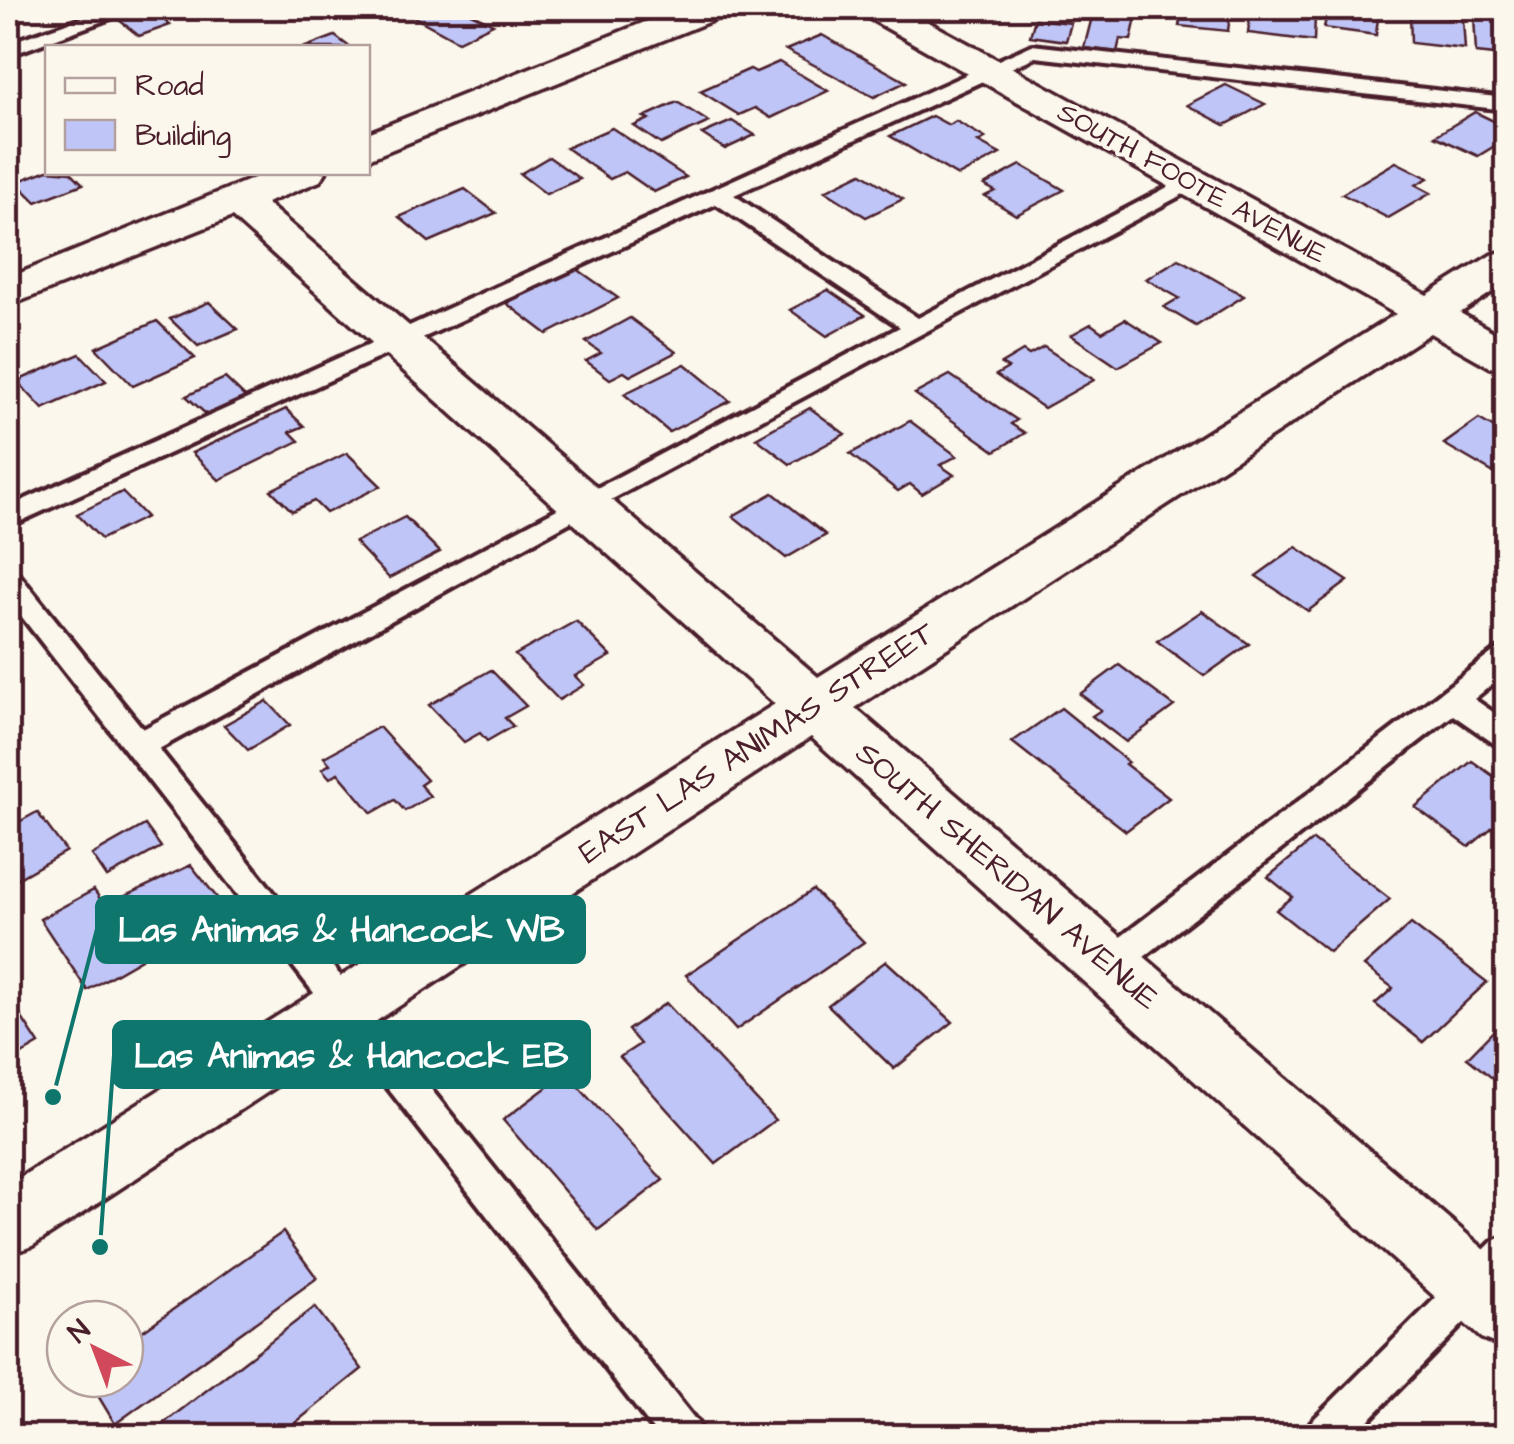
<svg xmlns="http://www.w3.org/2000/svg" width="1514" height="1444" font-family="'Architects Daughter',sans-serif">
	<rect width="100%" height="100%" fill="#fbf7ec"/>
	<filter id="ink" filterUnits="userSpaceOnUse"><feTurbulence type="fractalNoise" baseFrequency=".01" numOctaves="2"/><feDisplacementMap in="SourceGraphic" scale="20" xChannelSelector="R" yChannelSelector="G"/><feConvolveMatrix kernelMatrix="1 2 1 2 8 2 1 2 1" color-interpolation-filters="sRGB"/></filter>
	<g filter="url(#ink)">
		<g fill="#bfc5f6" stroke="#4a1f2b" stroke-width="2.5">
			<path d="M324 8H371L339 19Z"/>
			<path d="M416 8H460L493 24 458 41 405 12Z"/>
			<path d="M1182 8H1231L1228 31 1179 26Z"/>
			<path d="M1251 8H1296V13L1315 15 1314 41 1248 33Z"/>
			<path d="M1328 8 1379 9 1376 35 1324 28Z"/>
			<path d="M150 9 170 25 139 36 119 20Z"/>
			<path d="M1093 13 1136 18 1131 40 1120 39 1117 52 1084 48Z"/>
			<path d="M1410 13 1463 19 1465 49 1411 43Z"/>
			<path d="M1474 16 1506 20V56L1476 53Z"/>
			<path d="M1035 19 1071 23 1066 41 1030 36Z"/>
			<path d="M822 35 906 82 874 97 786 50Z"/>
			<path d="M335 36 351 48H303Z"/>
			<path d="M779 62 828 91 771 118 755 108 739 115 700 91 750 69 756 72Z"/>
			<path d="M1226 85 1265 104 1225 125 1187 105Z"/>
			<path d="M677 102 709 122 661 144 634 126 649 119 644 117Z"/>
			<path d="M1475 112 1506 127V139L1478 156 1435 136Z"/>
			<path d="M932 116 949 125 956 121 985 138 978 142 1000 154 958 176 890 136Z"/>
			<path d="M732 121 755 135 725 149 702 134Z"/>
			<path d="M612 128 686 177 654 192 625 172 610 179 566 148Z"/>
			<path d="M549 157 580 179 546 194 520 174Z"/>
			<path d="M1396 162 1428 178 1416 185 1431 193 1388 218 1342 194Z"/>
			<path d="M1021 165 1064 190 1016 215 985 196 995 191 984 185Z"/>
			<path d="M48 170 71 172 83 184 36 202 16 182Z"/>
			<path d="M862 173 903 199 866 217 825 191Z"/>
			<path d="M465 189 496 213 429 242 399 217Z"/>
			<path d="M1179 259 1244 296 1196 326 1164 307 1179 298 1146 279Z"/>
			<path d="M577 269 618 298 547 334 506 303Z"/>
			<path d="M828 290 865 315 827 336 790 310Z"/>
			<path d="M209 302 238 329 198 346 170 319Z"/>
			<path d="M630 318 676 352 630 376 624 372 610 379 586 361 601 353 586 342Z"/>
			<path d="M1125 319 1162 343 1118 367 1071 335 1091 324 1102 332Z"/>
			<path d="M157 321 195 358 133 386 96 348Z"/>
			<path d="M1044 347 1094 380 1044 408 996 375 1008 368 1001 364 1023 351 1029 355Z"/>
			<path d="M80 354 106 381 43 409 17 381Z"/>
			<path d="M685 364 730 401 669 432 624 394Z"/>
			<path d="M950 375 1017 420 1011 424 1025 433 995 451 915 394Z"/>
			<path d="M225 378 246 398 208 416 186 396Z"/>
			<path d="M810 408 845 434 790 464 756 438Z"/>
			<path d="M286 409 304 426 290 432 299 441 219 480 192 453Z"/>
			<path d="M1479 419 1506 435V480L1444 444Z"/>
			<path d="M910 421 957 456 940 465 954 475 922 494 910 484 898 491 850 454Z"/>
			<path d="M347 453 381 486 326 513 314 501 292 511 271 490Z"/>
			<path d="M122 492 146 517 101 539 77 514Z"/>
			<path d="M773 493 826 535 786 558 733 516Z"/>
			<path d="M405 517 440 552 389 578 355 542Z"/>
			<path d="M1296 547 1348 581 1308 611 1256 576Z"/>
			<path d="M1202 611 1249 644 1204 676 1157 641Z"/>
			<path d="M576 621 611 656 575 676 584 685 559 700 515 655Z"/>
			<path d="M1119 665 1174 706 1126 742 1092 716 1101 710 1080 694Z"/>
			<path d="M491 670 526 706 505 718 513 726 487 741 480 733 464 742 429 705Z"/>
			<path d="M267 701 290 725 248 750 224 725Z"/>
			<path d="M1061 708 1128 762 1125 764 1169 798 1126 831 1012 742Z"/>
			<path d="M379 727 427 780 420 785 430 796 405 811 395 800 372 813 338 773 330 778 322 769 330 764 324 757Z"/>
			<path d="M1472 761 1506 785V816L1469 847 1415 807Z"/>
			<path d="M37 812 66 851 8 884V828Z"/>
			<path d="M145 825 161 847 107 877 92 855Z"/>
			<path d="M1313 840 1390 899 1329 952 1276 910 1293 897 1268 877Z"/>
			<path d="M191 865 222 904 156 948 121 898Z"/>
			<path d="M94 890 141 959 87 990 40 919Z"/>
			<path d="M813 890 864 942 736 1030 686 975Z"/>
			<path d="M1411 924 1487 982 1423 1042 1375 1004 1393 988 1364 966Z"/>
			<path d="M886 961 953 1022 894 1069 828 1005Z"/>
			<path d="M666 1003 775 1120 716 1164 620 1057 640 1044 628 1030Z"/>
			<path d="M20 1015 39 1044 8 1062V1016L11 1020Z"/>
			<path d="M1506 1018V1089L1467 1058Z"/>
			<path d="M566 1073 663 1180 598 1230 503 1120Z"/>
			<path d="M283 1232 317 1278 115 1424 88 1379H125V1319H114L127 1310 141 1332Z"/>
			<path d="M315 1307 362 1369 279 1436H147Z"/>
		</g>
		<g fill="none" stroke-linecap="round" stroke-linejoin="round">
			<g stroke="#4a1f2b" stroke-width="8">
				<g id="service">
					<path d="M111 8H138L8 56V43Z"/>
					<path d="M644 8H699L708 13C695 23 657 18 644 8Z"/>
					<path d="M1032 45 1506 98V110L1035 57 734 195 918 318 1185 178 1193 176 1204 183 590 511 159 749 697 1422 703 1436H658L8 599V570L18 573 143 729 900 327 716 204 8 527V507Z"/>
					<path d="M1506 647V673L1474 699 1506 721V747L1495 744 1453 715 1121 975 1109 979 1097 975 1092 965 1097 955 1496 650Z"/>
					<path d="M1506 1236V1280L1353 1436H1305L1311 1422 1493 1241Z"/>
				</g>
			</g>
			<g stroke="#4a1f2b" stroke-width="7">
				<g id="minor">
					<path d="M680 8H728L723 16 368 159V133Z"/>
					<path d="M861 8H903L1427 295 1491 255 1506 251V283L1460 313 1506 339V371L1490 367 1430 333 855 708 1506 1268V1348L1481 1338 811 737 32 1246 8 1255V1185L775 704 232 217 8 306V278L269 172H326L320 181 266 203 818 677 1396 314 865 16Z"/>
				</g>
			</g>
			<use href="#service" fill="#fbf7ec" fill-rule="evenodd"/>
			<use href="#minor" fill="#fbf7ec" fill-rule="evenodd"/>
		</g>
	</g>
	<g text-anchor="middle" dominant-baseline="central" stroke-width="8" stroke-linejoin="round" paint-order="stroke">
		<g font-size="28" fill="#4a1f2b" stroke="#fbf7ec">
			<text transform="translate(1192 183) rotate(29)">SOUTH FOOTE AVENUE</text>
		</g>
		<g font-size="32" fill="#4a1f2b" stroke="#fbf7ec">
			<text transform="translate(757 743) rotate(-33)">EAST LAS ANIMAS STREET</text>
			<text transform="translate(1007 876) rotate(41)">SOUTH SHERIDAN AVENUE</text>
		</g>
	</g>
	<path fill="none" stroke="#0f766e" stroke-width="4" d="M53 1097L97 929M100 1247L114 1055"/>
	<g fill="#0f766e" stroke="#fbf7ec" stroke-width="4">
		<circle cx="53" cy="1097" r="10"/>
		<circle cx="100" cy="1247" r="10"/>
	</g>
	<g fill="#0f766e" stroke="#0f766e" stroke-width="4">
		<rect x="97" y="897" width="487" height="65" rx="10"/>
		<rect x="114" y="1022" width="475" height="65" rx="10"/>
	</g>
	<g font-size="35" text-anchor="middle" font-weight="bold" fill="#fff">
		<text x="341" y="941">Las Animas &amp; Hancock WB</text>
		<text x="351" y="1067">Las Animas &amp; Hancock EB</text>
	</g>
	<rect width="1514" height="1444" fill="none" stroke="#fbf7ec" stroke-width="40"/>
	<rect x="20" y="20" width="1474" height="1404" fill="none" stroke="#4a1f2b" stroke-width="4" filter="url(#ink)"/>
	<rect x="45" y="45" width="325" height="130" fill="#fbf7ec" stroke="#b4a19f" stroke-width="2.5"/>
	<rect x="65" y="78" width="50" height="15" fill="#fbf7ec" stroke="#b4a19f" stroke-width="2.5"/>
	<text x="135" y="95" font-size="30" fill="#4a1f2b">Road</text>
	<rect x="65" y="120" width="50" height="30" fill="#bfc5f6" stroke="#b4a19f" stroke-width="2.5"/>
	<text x="135" y="145" font-size="30" fill="#4a1f2b">Building</text>
	<g transform="translate(95 1349) rotate(318)"><circle r="48" fill="#fbf7ec" stroke="#b4a19f" stroke-width="2.5"/>
	<path d="M0-8L18 38L0 25L-18 38Z" fill="#d1495b"/>
	<text y="-15" font-size="28" font-weight="bold" text-anchor="middle" fill="#4a1f2b">N</text>
	</g>
</svg>
